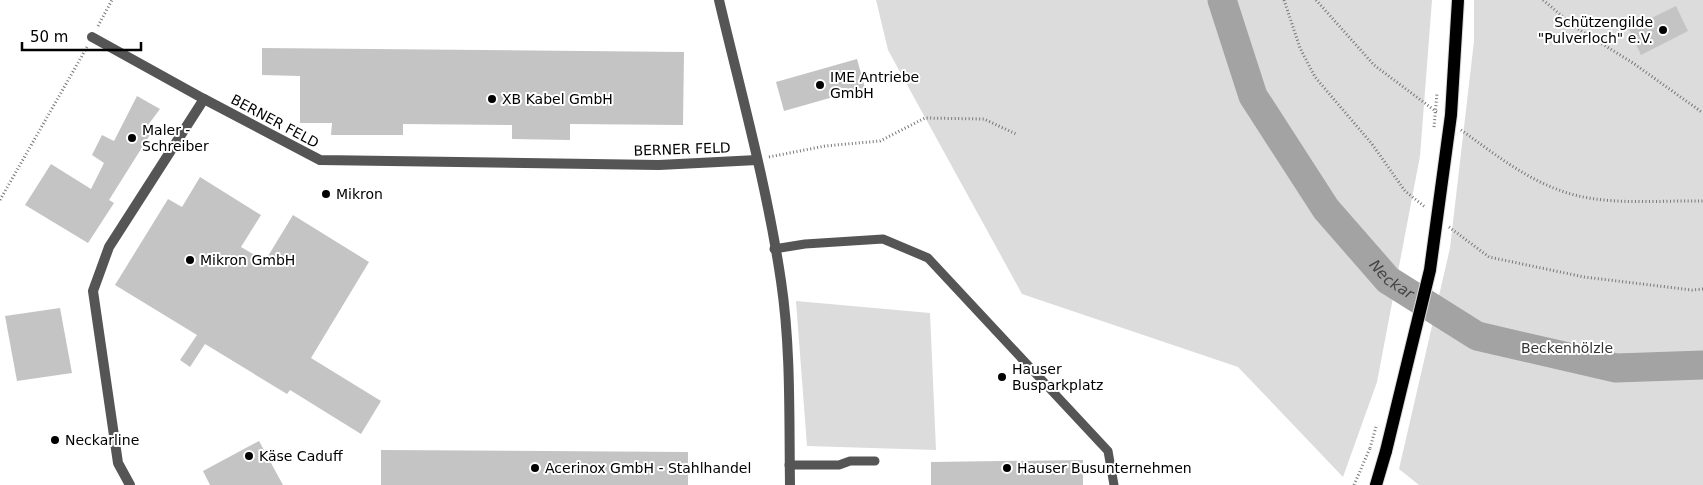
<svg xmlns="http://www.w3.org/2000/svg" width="1703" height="485" font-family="'DejaVu Sans',sans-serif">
	<rect width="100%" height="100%" fill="#fff"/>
	<g fill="#dcdcdc">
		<path d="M876 0H1432L1420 156 1377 382 1343 477 1238 367 1022 294 888 50Z"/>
		<path d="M1474 0H1703V485H1419L1399 469 1450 248 1474 41Z"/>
		<path d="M796 301 930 313 936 450 807 446Z"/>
	</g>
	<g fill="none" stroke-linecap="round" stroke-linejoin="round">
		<path stroke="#a3a3a3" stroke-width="29" id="s1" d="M1222 0 1253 96 1326 209 1388 280 1477 336 1616 368 1703 365"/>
	</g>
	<g fill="#c4c4c4">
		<path d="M1676 6 1688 31 1641 55 1629 29Z"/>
		<path d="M262 48 684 52 683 125 570 124V140L512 139V125L403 124V135H331L332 123H300V76L262 75Z"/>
		<path d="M857 59 865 88 784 111 776 82Z"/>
		<path d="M137 96 160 109 148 125 153 130 109 200 114 203 88 243 25 205 51 164 91 189 104 163 92 155 102 135 114 141Z"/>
		<path d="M200 177 261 215 241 247 265 261 293 215 369 262 311 358 381 401 361 434 290 390 287 394 205 344 190 367 180 360 197 335 115 285 168 199 182 207Z"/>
		<path d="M60 308 72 373 17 381 5 316Z"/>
		<path d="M259 441 283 485H210L203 471Z"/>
		<path d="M381 450 688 452V485H381Z"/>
		<path d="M1083 460V485H931V462Z"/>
	</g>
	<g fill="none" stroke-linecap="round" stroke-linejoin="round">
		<g stroke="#dbdbdb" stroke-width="14">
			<path id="primary" d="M1376 485 1386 451"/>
		</g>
		<g stroke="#777" stroke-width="3" stroke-dasharray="1 2.5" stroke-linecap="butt">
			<path d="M1284 0 1300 48 1315 77 1372 144 1405 191 1425 207"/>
			<path d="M1316 0 1374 65 1438 113"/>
			<path d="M1543 0 1575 27 1633 63 1703 113"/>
			<path d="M98 26 112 0"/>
			<path d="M1461 130C1492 152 1523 177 1559 190 1603 207 1656 200 1703 201"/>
			<path d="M769 157 825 146 880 141 925 118 984 119 1016 134"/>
			<path d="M0 200 87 47"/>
			<path d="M1449 227 1489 257 1584 277 1692 290 1703 289"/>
			<path d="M1354 485 1370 448"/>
		</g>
		<g stroke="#555" stroke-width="9">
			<path d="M774 249 805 244 883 239 928 258 1108 451 1114 485"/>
			<path d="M789 465H839L850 461H875"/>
		</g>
		<g stroke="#555" stroke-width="10">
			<path d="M719 0C741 93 767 186 781 281 791 348 789 417 790 485"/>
			<path d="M92 37 204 99"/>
			<path d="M130 485 118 463 93 291 109 247 204 99 320 160 659 165 757 160"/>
		</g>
		<use href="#primary" stroke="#000" stroke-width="12"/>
		<g stroke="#dbdbdb" stroke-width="14" stroke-linecap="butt">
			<path id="primary-bridge" d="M1386 451 1430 270 1451 115 1458 0"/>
		</g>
		<g stroke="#777" stroke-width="3" stroke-dasharray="1 2.5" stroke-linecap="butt">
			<path d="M1434 127 1437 93"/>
			<path d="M1370 448 1376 427"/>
		</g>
		<use href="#primary-bridge" stroke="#000" stroke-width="12"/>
	</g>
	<g fill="#000" stroke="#fff" stroke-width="2">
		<circle cx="1663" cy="30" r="5"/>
		<circle cx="820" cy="85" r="5"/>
		<circle cx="492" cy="99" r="5"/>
		<circle cx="132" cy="138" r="5"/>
		<circle cx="326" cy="194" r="5"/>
		<circle cx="190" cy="260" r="5"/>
		<circle cx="1002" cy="377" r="5"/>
		<circle cx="55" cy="440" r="5"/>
		<circle cx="249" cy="456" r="5"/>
		<circle cx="535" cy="468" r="5"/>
		<circle cx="1007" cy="468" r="5"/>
	</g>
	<g text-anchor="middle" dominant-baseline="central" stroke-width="4" stroke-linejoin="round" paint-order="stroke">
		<g font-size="14" fill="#000" stroke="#fff" text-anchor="start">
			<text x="1653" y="22" text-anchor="end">Schützengilde<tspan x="1653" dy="16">"Pulverloch" e.V.</tspan></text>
			<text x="830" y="77">IME Antriebe<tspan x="830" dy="16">GmbH</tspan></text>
			<text x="502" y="99">XB Kabel GmbH</text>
			<text x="142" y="130">Maler -<tspan x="142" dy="16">Schreiber</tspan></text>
			<text x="336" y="194">Mikron</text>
			<text x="200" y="260">Mikron GmbH</text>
			<text x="1012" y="369">Hauser<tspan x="1012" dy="16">Busparkplatz</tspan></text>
			<text x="65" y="440">Neckarline</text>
			<text x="259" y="456">Käse Caduff</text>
			<text x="545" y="468">Acerinox GmbH - Stahlhandel</text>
			<text x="1017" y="468">Hauser Busunternehmen</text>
		</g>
		<g font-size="14" fill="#000" stroke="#fff">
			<text transform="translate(275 121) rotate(28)">BERNER FELD</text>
			<text transform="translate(682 149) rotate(-2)">BERNER FELD</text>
		</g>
		<g font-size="14" fill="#333" stroke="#fff">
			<text x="1567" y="348">Beckenhölzle</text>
		</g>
		<g font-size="15" font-style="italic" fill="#444" stroke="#fff">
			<text stroke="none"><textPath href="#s1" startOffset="332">Neckar</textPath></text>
		</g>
	</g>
	<path d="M22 42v8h119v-8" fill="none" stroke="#000000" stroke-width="2.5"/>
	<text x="30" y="42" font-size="15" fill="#000000" stroke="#ffffff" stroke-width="4" paint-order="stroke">50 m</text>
</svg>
